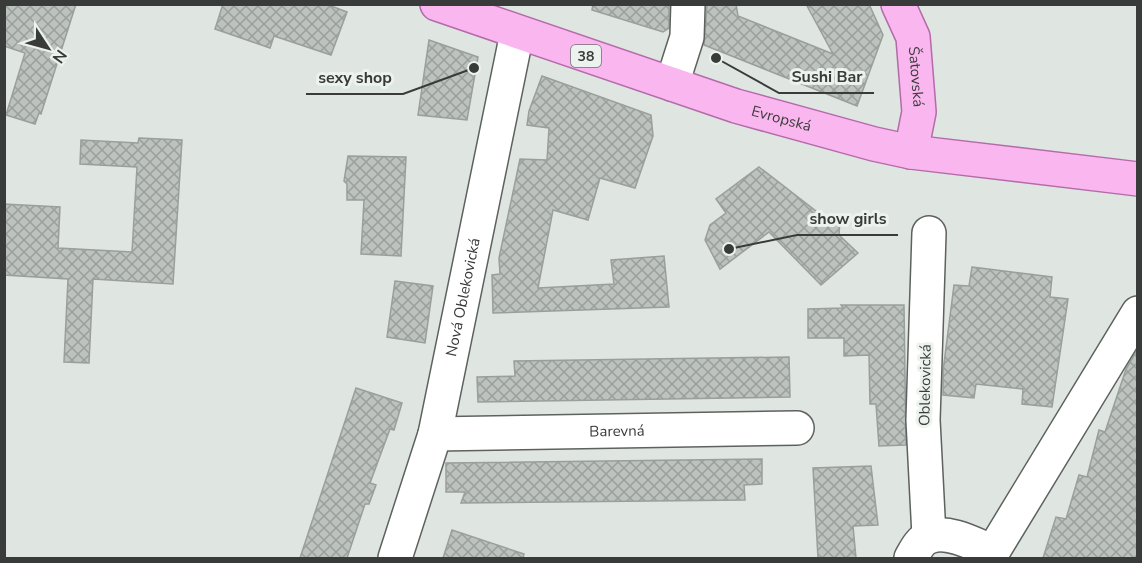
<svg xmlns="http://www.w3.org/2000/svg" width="1142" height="563" font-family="'Nunito Sans',sans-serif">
	<defs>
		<pattern id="building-cross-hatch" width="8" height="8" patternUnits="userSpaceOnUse" patternTransform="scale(1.5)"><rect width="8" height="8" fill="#bcc2be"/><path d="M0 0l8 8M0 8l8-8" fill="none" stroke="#9a9f9b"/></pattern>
	</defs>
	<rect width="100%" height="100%" fill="#dfe5e1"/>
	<g fill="url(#building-cross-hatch)" stroke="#999f9b" stroke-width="1.5">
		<path d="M4 4H76L41 114 39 113 35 124 6 115 25 53 4 46Z"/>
		<path d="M223 4H326L347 12 331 55 274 36 270 48 215 29Z"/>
		<path d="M593 4H669V28L663 32 592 10Z"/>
		<path d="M707 4H736L738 16 833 54 806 4H869L883 35 857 106 704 45Z"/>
		<path d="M429 40 478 57 467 120 418 115Z"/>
		<path d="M542 76 651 115 653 136 635 188 600 178 588 220 553 210 538 288 614 284 611 260 664 256 669 307 493 313 492 275 500 274 499 258 520 159 547 160 549 128 527 125 529 111Z"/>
		<path d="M139 138 182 140 173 284 93 279 89 363 64 362 68 279 4 275V204L60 207 58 248 132 252 137 167 80 164 81 140 138 143Z"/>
		<path d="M348 156 406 157 401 256 361 254 364 200H347V184L344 181Z"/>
		<path d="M759 167 829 221 840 220 839 235 858 253 821 285 769 232 720 269 705 240 710 225 726 213 716 199Z"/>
		<path d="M972 267 1052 277 1050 297 1068 299 1052 407 1022 404 1023 389 976 384 974 398 943 395V371L954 285 969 286Z"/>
		<path d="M395 281 433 286 425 343 387 337Z"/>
		<path d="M841 305H904L906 445 879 446 876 404H870L869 355 844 356V338H808V309L843 308Z"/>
		<path d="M1137 350V558H1043L1056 517 1066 519 1079 475 1087 477 1099 430 1105 432 1126 369Z"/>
		<path d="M789 357 790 397 478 402 477 377 515 376 514 361Z"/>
		<path d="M356 388 402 403 394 430 390 429 370 483 376 485 369 504H365L347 558H300Z"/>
		<path d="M762 459V484L744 485 745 500 461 503 465 492H446V463Z"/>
		<path d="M871 466 878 525 853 526 856 558H818L813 468Z"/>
		<path d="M452 530 524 554 523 558H443Z"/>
	</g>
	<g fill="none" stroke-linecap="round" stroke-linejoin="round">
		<g stroke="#5d625e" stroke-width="36">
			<g id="minor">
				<path d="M672 84 687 37 688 4"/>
				<path d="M929 233 923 420 929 536"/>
				<path id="s1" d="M435 434 797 428"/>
				<path id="s2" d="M395 558 435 434 517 33"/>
				<path d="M911 558C915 551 920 540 929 537 948 529 976 545 993 552"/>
				<path d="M989 558 1138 313"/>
			</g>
		</g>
		<g stroke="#b46ba9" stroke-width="36">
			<g id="major">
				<path id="s3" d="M437 4 736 106 874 144 911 152 1138 179"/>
				<path id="s4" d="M898 4 913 37 919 112 911 152"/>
			</g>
		</g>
		<use href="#minor" stroke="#fff" stroke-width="33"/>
		<use href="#major" stroke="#fab6ef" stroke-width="33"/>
	</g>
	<g text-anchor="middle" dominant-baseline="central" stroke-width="6" stroke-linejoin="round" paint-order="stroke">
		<rect fill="#ecf2ee" stroke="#6f7270" stroke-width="1.5" x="571" y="45" width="30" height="22" rx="4.5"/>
		<g font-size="14" font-weight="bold" fill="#393b3a">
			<text x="586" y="56">38</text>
		</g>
		<g font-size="15" fill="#393b3a" stroke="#ecf2ee">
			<text stroke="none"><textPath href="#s4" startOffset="76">Šatovská</textPath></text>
			<text stroke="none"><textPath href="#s3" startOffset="363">Evropská</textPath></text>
			<text stroke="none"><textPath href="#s2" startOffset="270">Nová Oblekovická</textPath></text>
			<text transform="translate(925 385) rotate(-89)">Oblekovická</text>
			<text stroke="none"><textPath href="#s1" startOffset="182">Barevná</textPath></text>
		</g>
	</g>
	<path fill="none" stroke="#393b3a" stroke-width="2" d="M716 58L779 93H874M474 68L403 94H306M729 249L797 235H898"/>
	<g fill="#393b3a" stroke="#ecf2ee" stroke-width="2">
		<circle cx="716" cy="58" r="6"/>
		<circle cx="474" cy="68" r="6"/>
		<circle cx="729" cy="249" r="6"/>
	</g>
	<g font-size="16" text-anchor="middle" font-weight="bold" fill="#393b3a" stroke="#ecf2ee" stroke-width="6" stroke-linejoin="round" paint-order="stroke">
		<text x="827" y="82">Sushi Bar</text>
		<text x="355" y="83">sexy shop</text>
		<text x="848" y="224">show girls</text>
	</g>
	<rect width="1142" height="563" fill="none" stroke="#393b3a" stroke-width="12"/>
	<g transform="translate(48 48) rotate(126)" stroke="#ecf2ee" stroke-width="4.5" paint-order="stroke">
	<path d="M0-4.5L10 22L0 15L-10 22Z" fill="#393b3a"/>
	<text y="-9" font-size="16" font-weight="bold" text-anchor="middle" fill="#393b3a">N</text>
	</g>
</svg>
